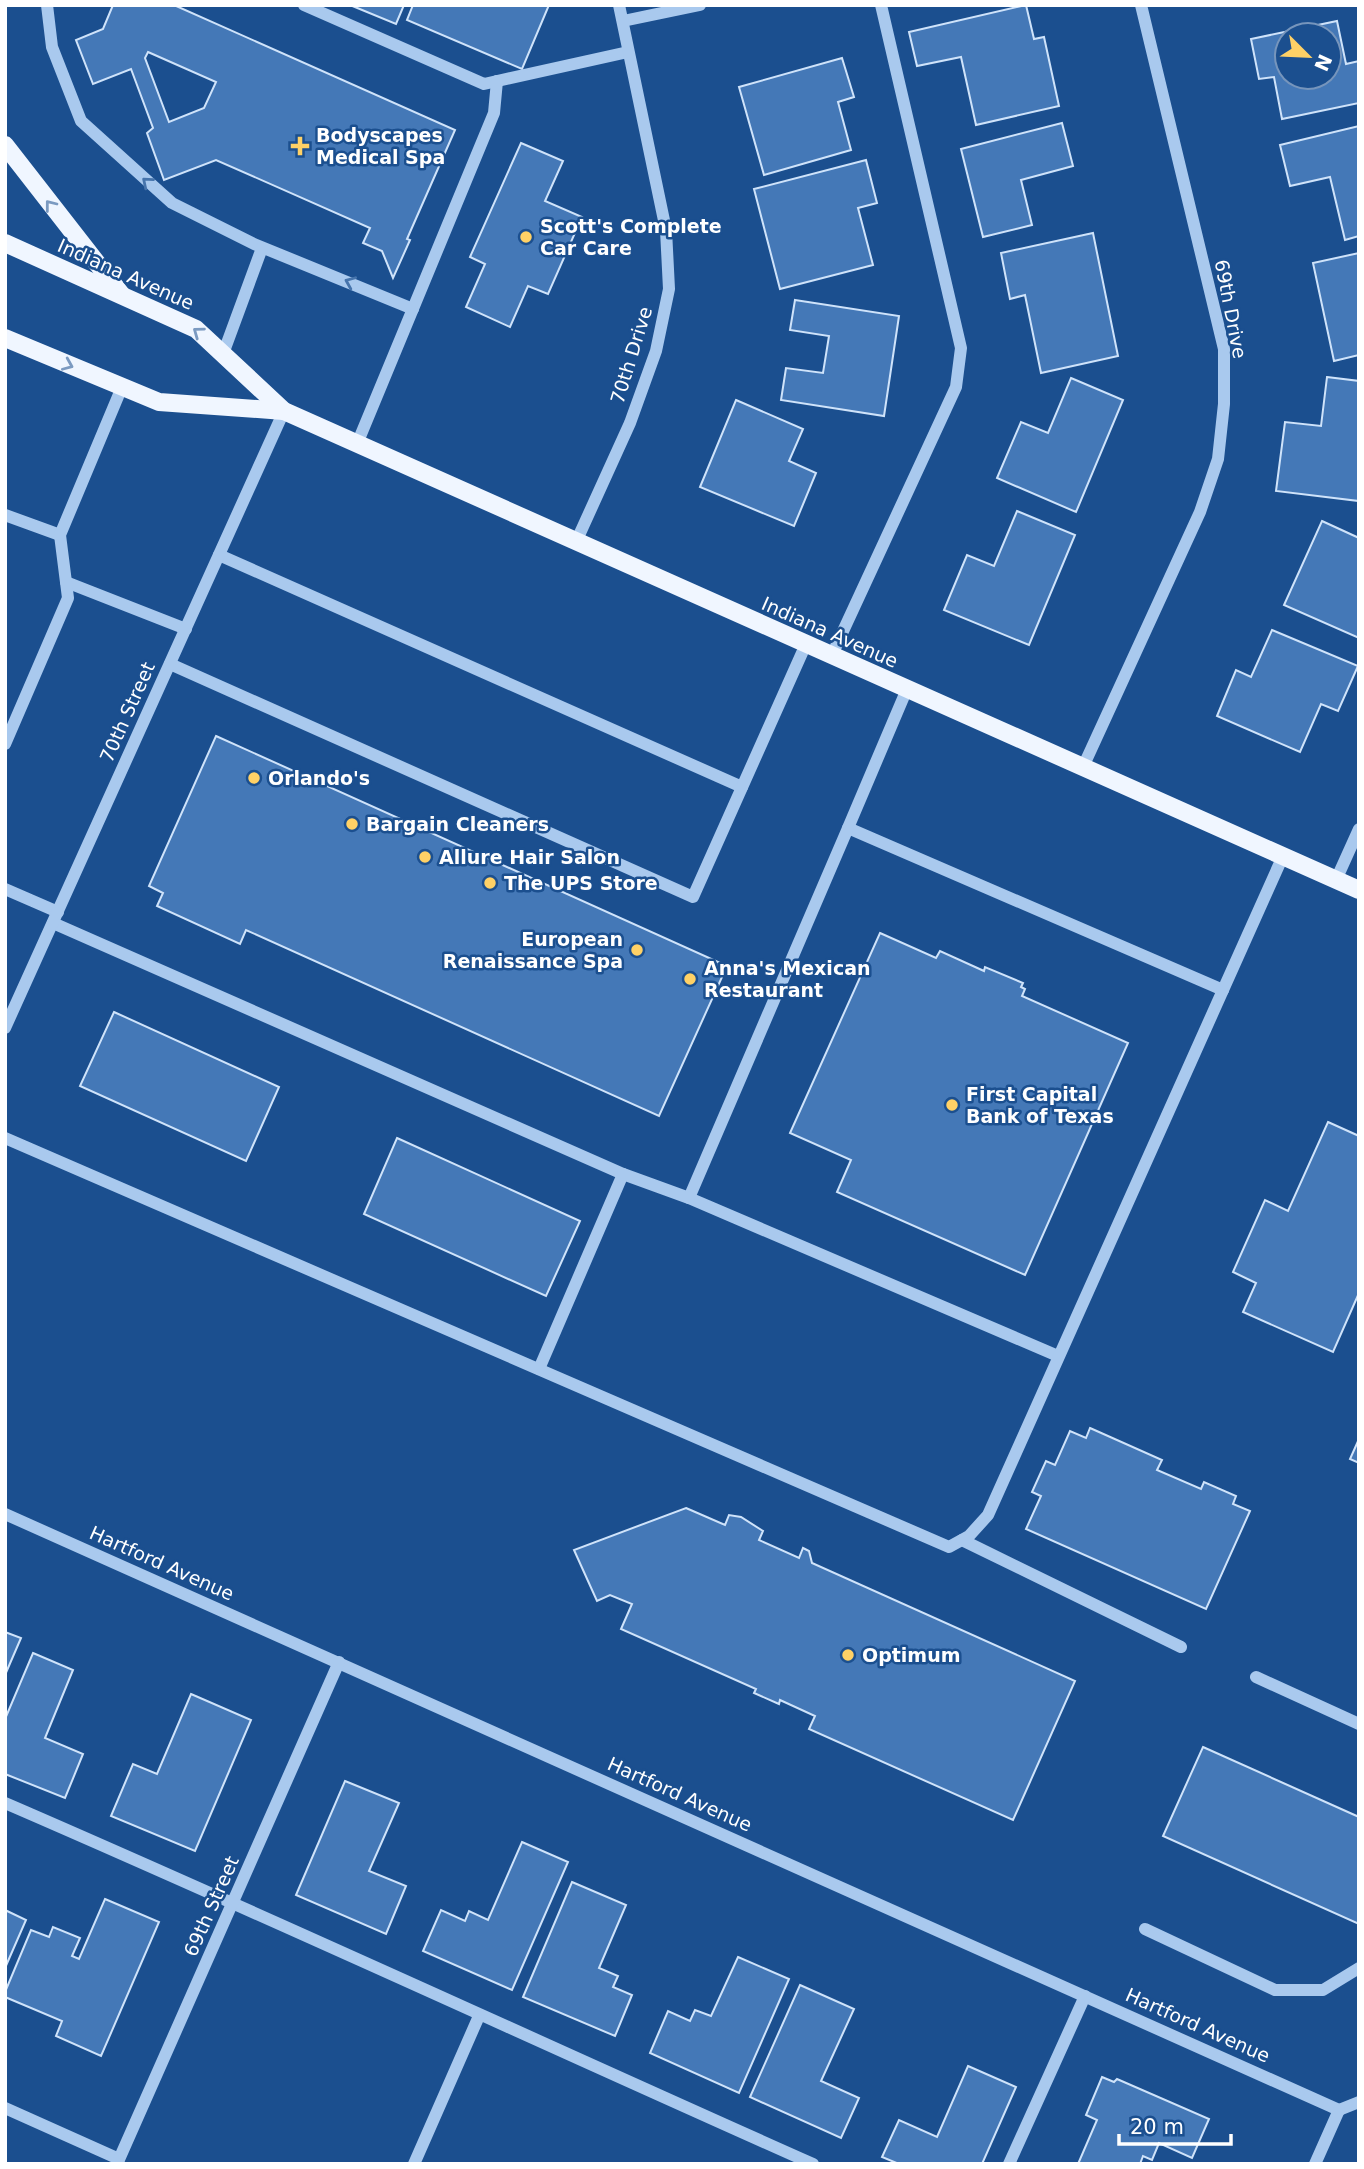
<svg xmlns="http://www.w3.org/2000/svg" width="1364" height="2169" font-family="'DejaVu Sans',sans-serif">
	<rect width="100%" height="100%" fill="#1b4f8f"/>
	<g fill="#4478b7" stroke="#cfe3fa" stroke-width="2" fill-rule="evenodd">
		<path d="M113 5H174L455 130 407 239 410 240 393 278 382 251 363 243 370 228 216 160 164 180 147 133 153 128 131 69 93 84 76 40 103 29ZM148 52 216 82 204 108 169 122 145 58Z"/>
		<path d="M350 5H404L396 24Z"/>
		<path d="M413 5H549L522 69 407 20Z"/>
		<path d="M1026 5 1034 39 1044 37 1059 106 976 125 961 57 917 66 909 32Z"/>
		<path d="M1337 21 1346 64 1359 61V103L1282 119 1274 77 1259 79 1251 39ZM1287 35H1329V77H1287Z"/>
		<path d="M842 58 854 97 838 102 851 150 764 175 739 87Z"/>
		<path d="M1062 123 1073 166 1021 180 1032 225 983 237 961 149Z"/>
		<path d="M1359 126V236L1345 240 1330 177 1290 186 1280 145Z"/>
		<path d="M521 143 563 161 545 201 582 217 548 294 528 286 510 327 466 307 485 264 470 257Z"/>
		<path d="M866 160 877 203 858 208 873 265 780 289 754 189Z"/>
		<path d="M1093 233 1118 356 1041 373 1025 295 1010 299 1001 253Z"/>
		<path d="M1359 253V355L1334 361 1313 263Z"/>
		<path d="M795 300 899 316 884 416 781 400 786 368 823 373 829 336 790 330Z"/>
		<path d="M1327 377 1359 381V501L1276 491 1285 422 1321 426Z"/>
		<path d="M1071 378 1123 400 1076 512 997 478 1021 422 1048 433Z"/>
		<path d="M736 400 803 429 789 461 816 473 794 526 700 487Z"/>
		<path d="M1017 511 1075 535 1029 645 944 610 967 555 994 566Z"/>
		<path d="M1322 521 1359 538V638L1284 605Z"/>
		<path d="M1272 630 1358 666 1338 711 1321 704 1300 752 1217 716 1236 670 1251 677Z"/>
		<path d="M216 736 727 966 659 1116 246 930 240 944 157 906 163 893 149 886Z"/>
		<path d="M880 933 936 958 940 951 984 971 985 967 1023 983 1021 987 1025 989 1022 996 1128 1043 1025 1275 837 1192 851 1160 790 1133Z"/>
		<path d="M114 1012 279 1087 246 1161 80 1086Z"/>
		<path d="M1328 1122 1359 1136V1293L1333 1352 1243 1312 1256 1283 1233 1272 1265 1200 1288 1211Z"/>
		<path d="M397 1138 580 1221 546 1296 364 1214Z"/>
		<path d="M1090 1428 1162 1460 1157 1470 1201 1489 1204 1482 1236 1496 1233 1504 1250 1511 1206 1609 1026 1529 1041 1496 1032 1492 1046 1461 1055 1465 1070 1431 1086 1438Z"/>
		<path d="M1359 1439V1463L1350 1459Z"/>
		<path d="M686 1508 725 1525 729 1515 741 1517 763 1531 759 1540 799 1558 803 1548 809 1551 812 1563 1075 1681 1013 1820 809 1729 815 1716 780 1700 779 1704 754 1693 756 1689 621 1629 632 1604 610 1595 597 1601 574 1550Z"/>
		<path d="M5 1632 21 1638 5 1675Z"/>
		<path d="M33 1653 73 1670 45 1738 83 1754 65 1798 5 1774V1719Z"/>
		<path d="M191 1694 251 1720 195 1851 111 1816 133 1764 157 1774Z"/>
		<path d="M1203 1747 1359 1817V1924L1163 1836Z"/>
		<path d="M345 1781 399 1803 369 1871 406 1886 386 1934 296 1895Z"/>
		<path d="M522 1842 568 1862 512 1990 423 1951 441 1910 465 1921 469 1911 488 1920Z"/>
		<path d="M572 1882 626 1905 599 1968 618 1976 613 1987 632 1995 615 2036 523 1997Z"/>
		<path d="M105 1899 159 1922 101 2056 56 2036 62 2021 5 1997V1992L31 1930 49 1937 53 1927 80 1938 72 1956 79 1959Z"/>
		<path d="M5 1910 26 1920 5 1968Z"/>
		<path d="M738 1957 789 1979 739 2093 650 2053 668 2011 690 2021 695 2010 711 2016Z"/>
		<path d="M800 1985 854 2009 821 2081 859 2098 841 2138 750 2097Z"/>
		<path d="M968 2066 1016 2087 982 2164H899L882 2157 899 2120 937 2137Z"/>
		<path d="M1102 2077 1114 2082 1117 2079 1209 2119 1192 2158 1159 2143 1152 2160 1143 2156 1140 2164H1078L1097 2120 1086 2115Z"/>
	</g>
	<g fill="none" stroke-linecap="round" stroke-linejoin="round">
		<g stroke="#a9c9ee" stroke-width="12">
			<path d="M47 5 52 47 81 121 172 203 254 244 413 309"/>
			<path d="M304 5 484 84 628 52"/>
			<path d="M623 21 700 5"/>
			<path d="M223 354 262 248"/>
			<path d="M357 444 494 113 497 81"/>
			<path d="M5 515 60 535"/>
			<path d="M576 542 630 423 656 351 669 289 666 230 619 5"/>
			<path d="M219 555 742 787"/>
			<path d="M66 582 186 629"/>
			<path d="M832 655 956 387 961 348 881 5"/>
			<path d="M170 664 693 897 806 644"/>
			<path d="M907 689 848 828 1223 990"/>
			<path d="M5 744 68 598 60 535 122 387"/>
			<path d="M1083 767 1200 512 1218 459 1224 404V349L1141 5"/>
			<path d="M848 828 689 1198 1058 1356"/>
			<path d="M1336 880 1359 829"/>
			<path d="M5 889 58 912"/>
			<path d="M53 923 623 1174 539 1369"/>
			<path d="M5 1028 284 411"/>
			<path d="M5 1138 949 1547 969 1536 988 1515 1283 856"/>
			<path d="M623 1174 689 1198"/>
			<path d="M5 1514 1339 2110"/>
			<path d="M962 1540 1181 1647"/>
			<path d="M1256 1677 1359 1724"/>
			<path d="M5 1803C276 1920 543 2044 813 2164"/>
			<path d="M1145 1929 1275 1990H1323L1359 1968"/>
			<path d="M5 2108 119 2159"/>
			<path d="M1339 2110 1359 2102"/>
			<path d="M117 2164 339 1662"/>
			<path d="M414 2164 479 2016"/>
			<path d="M1009 2164 1085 1996"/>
			<path d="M1315 2164 1339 2110"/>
		</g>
		<g stroke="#f0f6ff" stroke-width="18">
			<path d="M5 145 121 294"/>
			<path d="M5 243 196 329 284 411 1359 890"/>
			<path d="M5 338 159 402 284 411"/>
		</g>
	</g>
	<defs><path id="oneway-chevron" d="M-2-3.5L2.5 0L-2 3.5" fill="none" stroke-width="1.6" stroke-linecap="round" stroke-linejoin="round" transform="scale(1.75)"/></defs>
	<g stroke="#4674ac">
		<use href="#oneway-chevron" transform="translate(147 182) rotate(-140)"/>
		<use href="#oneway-chevron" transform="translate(350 282) rotate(-157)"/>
	</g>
	<g stroke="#7b9ac1">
		<use href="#oneway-chevron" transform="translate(50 205) rotate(-128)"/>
		<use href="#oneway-chevron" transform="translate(198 332) rotate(-144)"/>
		<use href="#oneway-chevron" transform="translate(68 365) rotate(23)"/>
	</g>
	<g fill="#ffd166" stroke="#1b4f8f" stroke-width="2.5">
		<path d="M296.5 135.5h7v7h7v7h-7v7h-7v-7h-7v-7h7z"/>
		<circle cx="526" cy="237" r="7"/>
		<circle cx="254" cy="778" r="7"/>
		<circle cx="352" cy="824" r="7"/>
		<circle cx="425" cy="857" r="7"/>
		<circle cx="490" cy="883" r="7"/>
		<circle cx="637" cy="950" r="7"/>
		<circle cx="690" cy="979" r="7"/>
		<circle cx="952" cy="1105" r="7"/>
		<circle cx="848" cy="1655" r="7"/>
	</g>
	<g text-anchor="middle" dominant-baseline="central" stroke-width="5" stroke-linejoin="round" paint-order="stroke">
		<g font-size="19" font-weight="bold" fill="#fff" stroke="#1b4f8f" text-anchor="start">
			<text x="316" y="135">Bodyscapes<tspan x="316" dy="22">Medical Spa</tspan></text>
			<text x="540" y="226">Scott's Complete<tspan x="540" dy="22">Car Care</tspan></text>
			<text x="268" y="778">Orlando's</text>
			<text x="366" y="824">Bargain Cleaners</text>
			<text x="439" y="857">Allure Hair Salon</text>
			<text x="504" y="883">The UPS Store</text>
			<text x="623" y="939" text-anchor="end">European<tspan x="623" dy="22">Renaissance Spa</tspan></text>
			<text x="704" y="968">Anna's Mexican<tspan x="704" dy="22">Restaurant</tspan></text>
			<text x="966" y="1094">First Capital<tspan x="966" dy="22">Bank of Texas</tspan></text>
			<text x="862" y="1655">Optimum</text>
		</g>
		<g font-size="19" fill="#fff" stroke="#1b4f8f">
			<text transform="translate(126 274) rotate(24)">Indiana Avenue</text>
			<text transform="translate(1231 309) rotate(79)">69th Drive</text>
			<text transform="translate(631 355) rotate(-73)">70th Drive</text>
			<text transform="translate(830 632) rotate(24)">Indiana Avenue</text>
			<text transform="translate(127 712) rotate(-66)">70th Street</text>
			<text transform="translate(162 1563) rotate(24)">Hartford Avenue</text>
			<text transform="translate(680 1794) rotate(24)">Hartford Avenue</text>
			<text transform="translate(211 1906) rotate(-66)">69th Street</text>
			<text transform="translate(1198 2025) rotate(24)">Hartford Avenue</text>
		</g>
	</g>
	<rect width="1364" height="2169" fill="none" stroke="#ffffff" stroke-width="14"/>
	<g transform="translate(1308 56) rotate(114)"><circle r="33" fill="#1b4f8f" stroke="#7695bc" stroke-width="2"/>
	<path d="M0-5L12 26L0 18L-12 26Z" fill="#ffd166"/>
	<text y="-10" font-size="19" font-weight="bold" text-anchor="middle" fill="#ffffff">N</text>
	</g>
	<path d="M1119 2134v10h112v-10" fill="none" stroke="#ffffff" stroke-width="3.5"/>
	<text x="1130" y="2134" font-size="21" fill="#ffffff" stroke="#1b4f8f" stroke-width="5" paint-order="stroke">20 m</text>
</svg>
